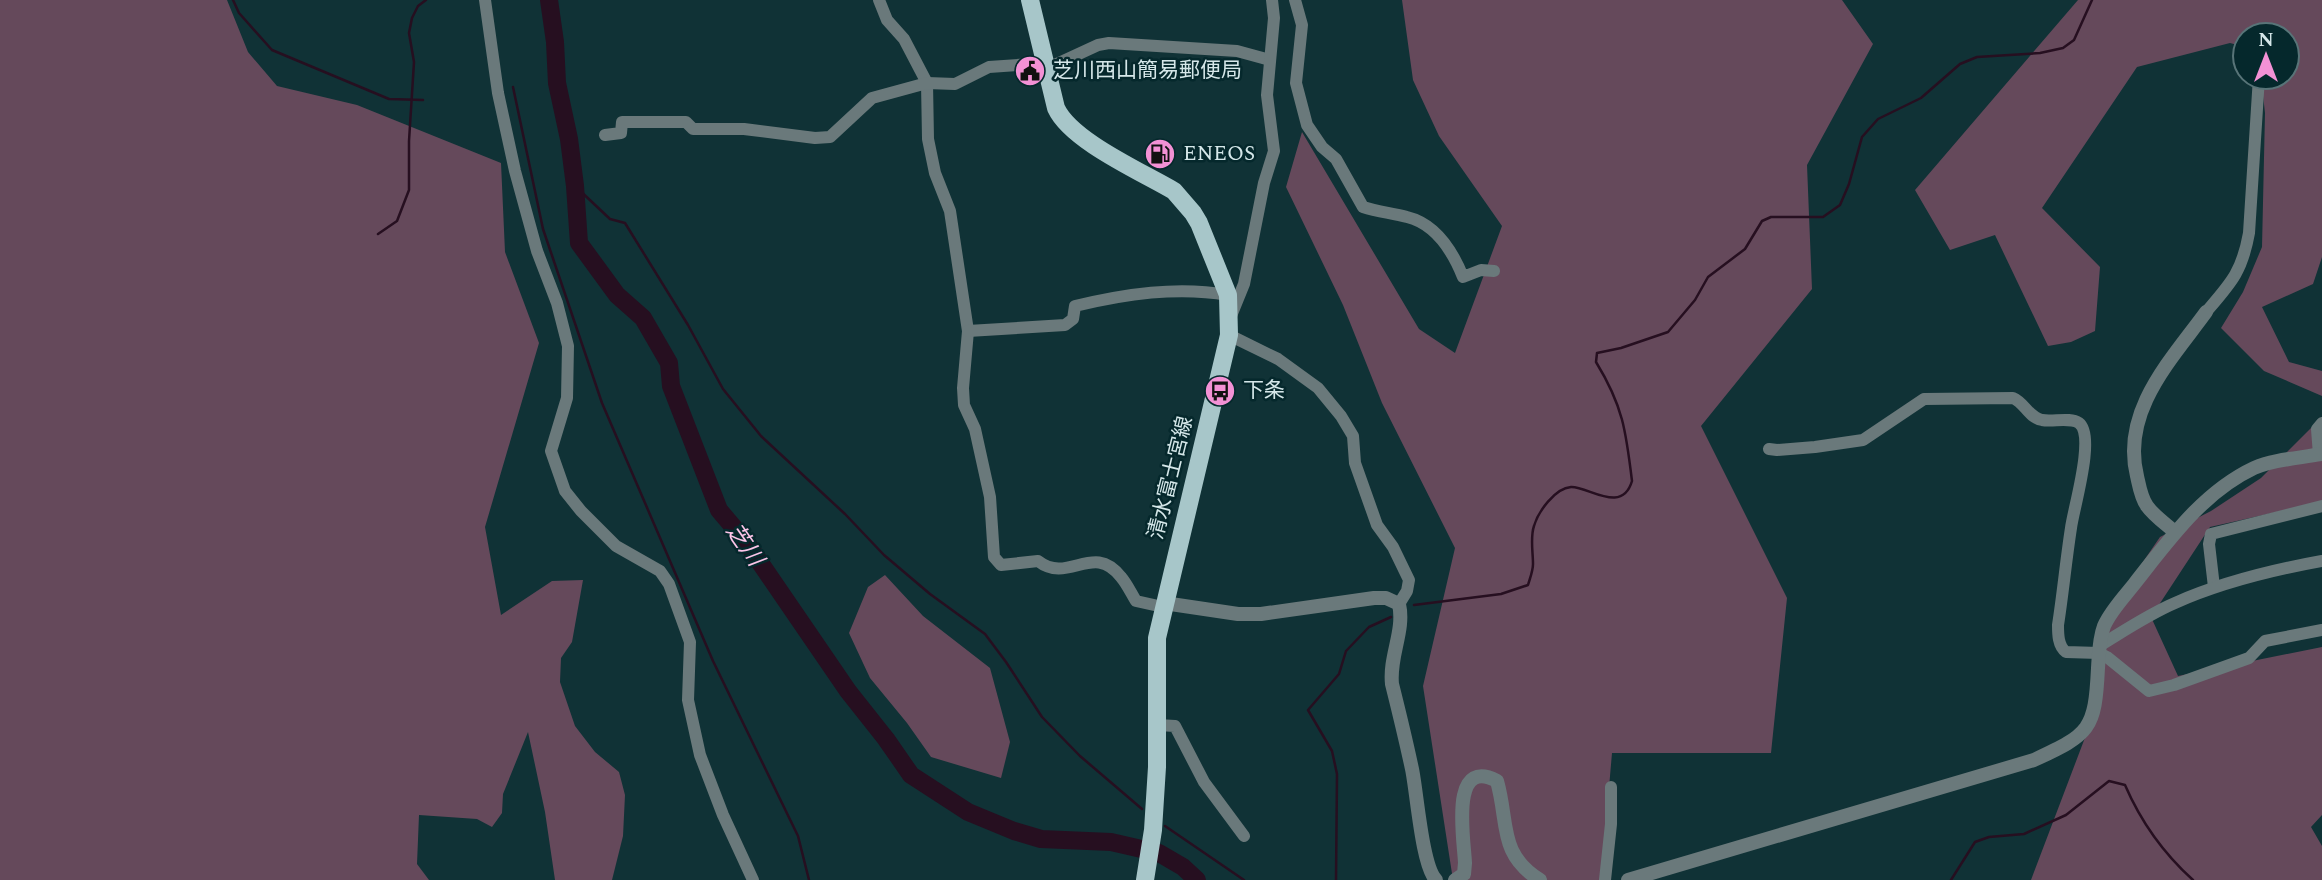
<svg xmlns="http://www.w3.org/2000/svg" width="2322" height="880" font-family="Spectral,'Noto Sans JP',serif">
	<rect width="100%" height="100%" fill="#103236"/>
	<g fill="#65495b">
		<path d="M0 0H227L248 52 277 86 357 105 501 163 505 252 539 343 485 527 501 615 552 581 583 580 572 642 561 658 560 682 575 726 595 752 619 772 625 795 623 836 612 880H555L545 812 528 732 503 794 502 813 492 827 477 819 419 815 417 864 429 880H0Z"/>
		<path d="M1402 0H1842L1873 44 1807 165 1812 289 1701 426 1787 598 1771 753H1612L1601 880H1453L1423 686 1455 548 1382 403 1343 305 1286 187 1302 132 1419 329 1455 353 1502 226 1439 136 1413 80Z"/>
		<path d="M2078 0H2322V257L2313 284 2262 307 2289 362 2322 371V396L2264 371 2221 328 2243 292 2262 247 2265 113 2261 77H2287V35H2245V47L2230 43 2137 67 2042 208 2100 267 2095 331 2071 342 2048 346 1995 235 1950 250 1915 190Z"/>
		<path d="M2322 417V502L2210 527 2151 617 2178 676 2322 647V815L2311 827 2322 846V880H2031L2086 735 2110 610 2160 537 2211 511 2261 478Z"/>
		<path d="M885 575 923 616 990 668 1010 742 1001 778 931 757 907 723 870 678 849 633 868 587Z"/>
	</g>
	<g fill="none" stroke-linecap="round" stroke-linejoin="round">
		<g stroke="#260f20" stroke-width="2.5">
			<path d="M233 0 239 13 272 50 389 99 423 100"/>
			<path d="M513 87 543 229 602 403 713 661 798 836 809 880"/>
			<path d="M575 186 610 219 625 223 688 325 723 389 761 436 845 514 884 555 930 594 985 634 1006 662 1042 717 1080 756 1142 809"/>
			<path d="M378 234 397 221 409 190V141L414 62 409 33 412 18 418 6 426 0"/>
			<path d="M1414 605 1501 594 1528 585C1530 578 1533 571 1533 564 1533 552 1530 537 1534 526 1538 512 1555 488 1571 487 1588 486 1622 515 1632 481 1626 431 1623 406 1596 362L1597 353 1621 348 1668 332 1695 300 1708 277 1745 249 1762 221 1771 217H1823L1840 205 1849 184 1862 137 1878 119 1921 98 1960 64 1977 57 2040 53 2063 48 2074 40 2092 0"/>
			<path d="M1165 826 1244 880"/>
			<path d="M1336 880 1337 774 1332 751 1308 710 1339 674 1346 651 1369 627 1391 617"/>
			<path d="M1951 880 1975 842 1989 837 2024 834 2066 815 2109 781 2125 785C2141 822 2163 853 2193 880"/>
		</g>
		<path stroke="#260f20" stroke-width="18" d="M549 0 555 42 557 83 569 139 575 186 579 243 617 295 643 318 669 363 671 386 719 510 746 542 848 691 886 739 911 775 968 812 1014 831 1041 839 1111 842 1159 853 1183 867 1197 880"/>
		<g stroke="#6a797b" stroke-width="12">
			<path d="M485 0 498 93 515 171 537 251 557 303 568 346 567 398 551 451 565 491 581 511 616 546 660 571 669 584 690 642 688 700 700 755 723 815 753 880"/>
			<path d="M879 0 887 20 904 39 927 83 928 139 935 173 950 211 968 331 963 388 964 405 975 429 990 497 994 557 1001 565 1038 561C1069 585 1093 541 1121 577 1127 584 1131 593 1136 601L1163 607"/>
			<path d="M1295 0 1302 25 1296 83 1307 125 1322 147 1336 159 1363 207C1378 212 1393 213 1407 217 1436 224 1453 252 1463 277L1481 270 1494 271"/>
			<path d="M1046 69 1098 45 1109 43 1237 51 1270 60"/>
			<path d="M605 135 621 133 622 122H686L693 129H744L815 138 830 137 872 98 927 83 955 84 989 67 1044 63"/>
			<path d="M2206 312C2231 283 2242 272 2249 233L2259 77"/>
			<path d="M1231 316 1244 284 1264 183 1274 151 1267 95 1274 18 1272 0"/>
			<path d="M968 331 1065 325 1073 319 1075 306C1125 294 1177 286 1228 295"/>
			<path d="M1229 335 1278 359 1318 388 1341 416 1353 436 1355 463 1377 525 1393 547 1409 580 1407 591 1399 604"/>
			<path d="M1769 449 1777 450 1815 447 1863 440 1924 399 2013 398C2025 403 2028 417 2042 420 2053 422 2070 417 2079 423 2096 436 2073 510 2071 528 2066 560 2063 593 2058 625 2058 634 2058 646 2066 652L2099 653 2107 657 2149 691 2174 685 2249 658 2265 641 2322 630"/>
			<path d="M2319 455 2317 429 2322 423"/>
			<path d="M2214 587 2209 544 2211 534 2322 506"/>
			<path d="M2099 646C2124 631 2149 614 2175 603 2222 582 2272 570 2322 561"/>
			<path d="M1158 725 1175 726 1204 782 1244 836"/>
			<path d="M1605 880 1611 824V787"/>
		</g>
		<g stroke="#6a797b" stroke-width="14">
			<path d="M2175 532C2166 524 2154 516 2147 506 2141 498 2139 485 2137 476 2121 411 2171 360 2206 312"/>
			<path d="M1164 603 1238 614H1261L1374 598H1386L1399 604C1405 631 1389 656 1392 684 1399 712 1406 741 1412 769 1417 793 1422 866 1436 880"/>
			<path d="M1455 880 1464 874 1465 863C1464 839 1449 756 1497 781 1509 823 1498 854 1540 880"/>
			<path d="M1628 880 2034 760C2090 734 2095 730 2098 668 2099 654 2099 639 2104 626 2111 610 2125 596 2135 583 2169 540 2203 492 2254 468 2274 459 2301 458 2322 454"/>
		</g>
		<path stroke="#a7c6c9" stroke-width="18" d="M1030 0 1056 108C1071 141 1142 172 1174 191L1193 213 1199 223 1228 295 1229 335 1157 638V767L1153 830 1145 880"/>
	</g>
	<defs>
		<g id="civic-disc" transform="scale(1.575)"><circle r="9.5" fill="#f391d5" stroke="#05282c"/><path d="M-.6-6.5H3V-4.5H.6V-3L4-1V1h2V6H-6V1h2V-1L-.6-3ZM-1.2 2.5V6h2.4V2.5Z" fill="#111"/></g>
		<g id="fuel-disc" transform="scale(1.575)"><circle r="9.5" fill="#f391d5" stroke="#05282c"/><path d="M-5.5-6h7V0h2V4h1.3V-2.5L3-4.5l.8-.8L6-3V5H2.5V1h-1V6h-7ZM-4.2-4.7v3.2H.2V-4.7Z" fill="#111"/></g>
		<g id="bus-disc" transform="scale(1.575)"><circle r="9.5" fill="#f391d5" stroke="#05282c"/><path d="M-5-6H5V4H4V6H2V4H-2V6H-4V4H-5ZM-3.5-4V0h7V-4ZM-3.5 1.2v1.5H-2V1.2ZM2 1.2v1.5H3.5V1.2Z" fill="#111"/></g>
	</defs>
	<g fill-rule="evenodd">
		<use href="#civic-disc" x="1030" y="71"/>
		<use href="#fuel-disc" x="1160" y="154"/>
		<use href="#bus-disc" x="1220" y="391"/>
	</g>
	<g text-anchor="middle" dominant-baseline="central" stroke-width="5" stroke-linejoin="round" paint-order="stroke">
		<g font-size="21" fill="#d5e7e9" stroke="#05282c" text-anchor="start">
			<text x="1053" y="71">芝川西山簡易郵便局</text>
			<text x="1183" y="154">ENEOS</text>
			<text x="1243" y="391">下条</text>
		</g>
		<g font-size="21" fill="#d5e7e9" stroke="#05282c">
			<text transform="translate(1171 478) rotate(-76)">清水富士宮線</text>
		</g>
		<g font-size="23" font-style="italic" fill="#fcc5e9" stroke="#05282c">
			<text transform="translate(744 545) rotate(55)">芝川</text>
		</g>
	</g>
	<g transform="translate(2266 56)"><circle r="33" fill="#05282c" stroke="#587478" stroke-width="2"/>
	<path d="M0-5L12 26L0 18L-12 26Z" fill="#f391d5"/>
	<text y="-10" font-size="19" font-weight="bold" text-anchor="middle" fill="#d5e7e9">N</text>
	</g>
</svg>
